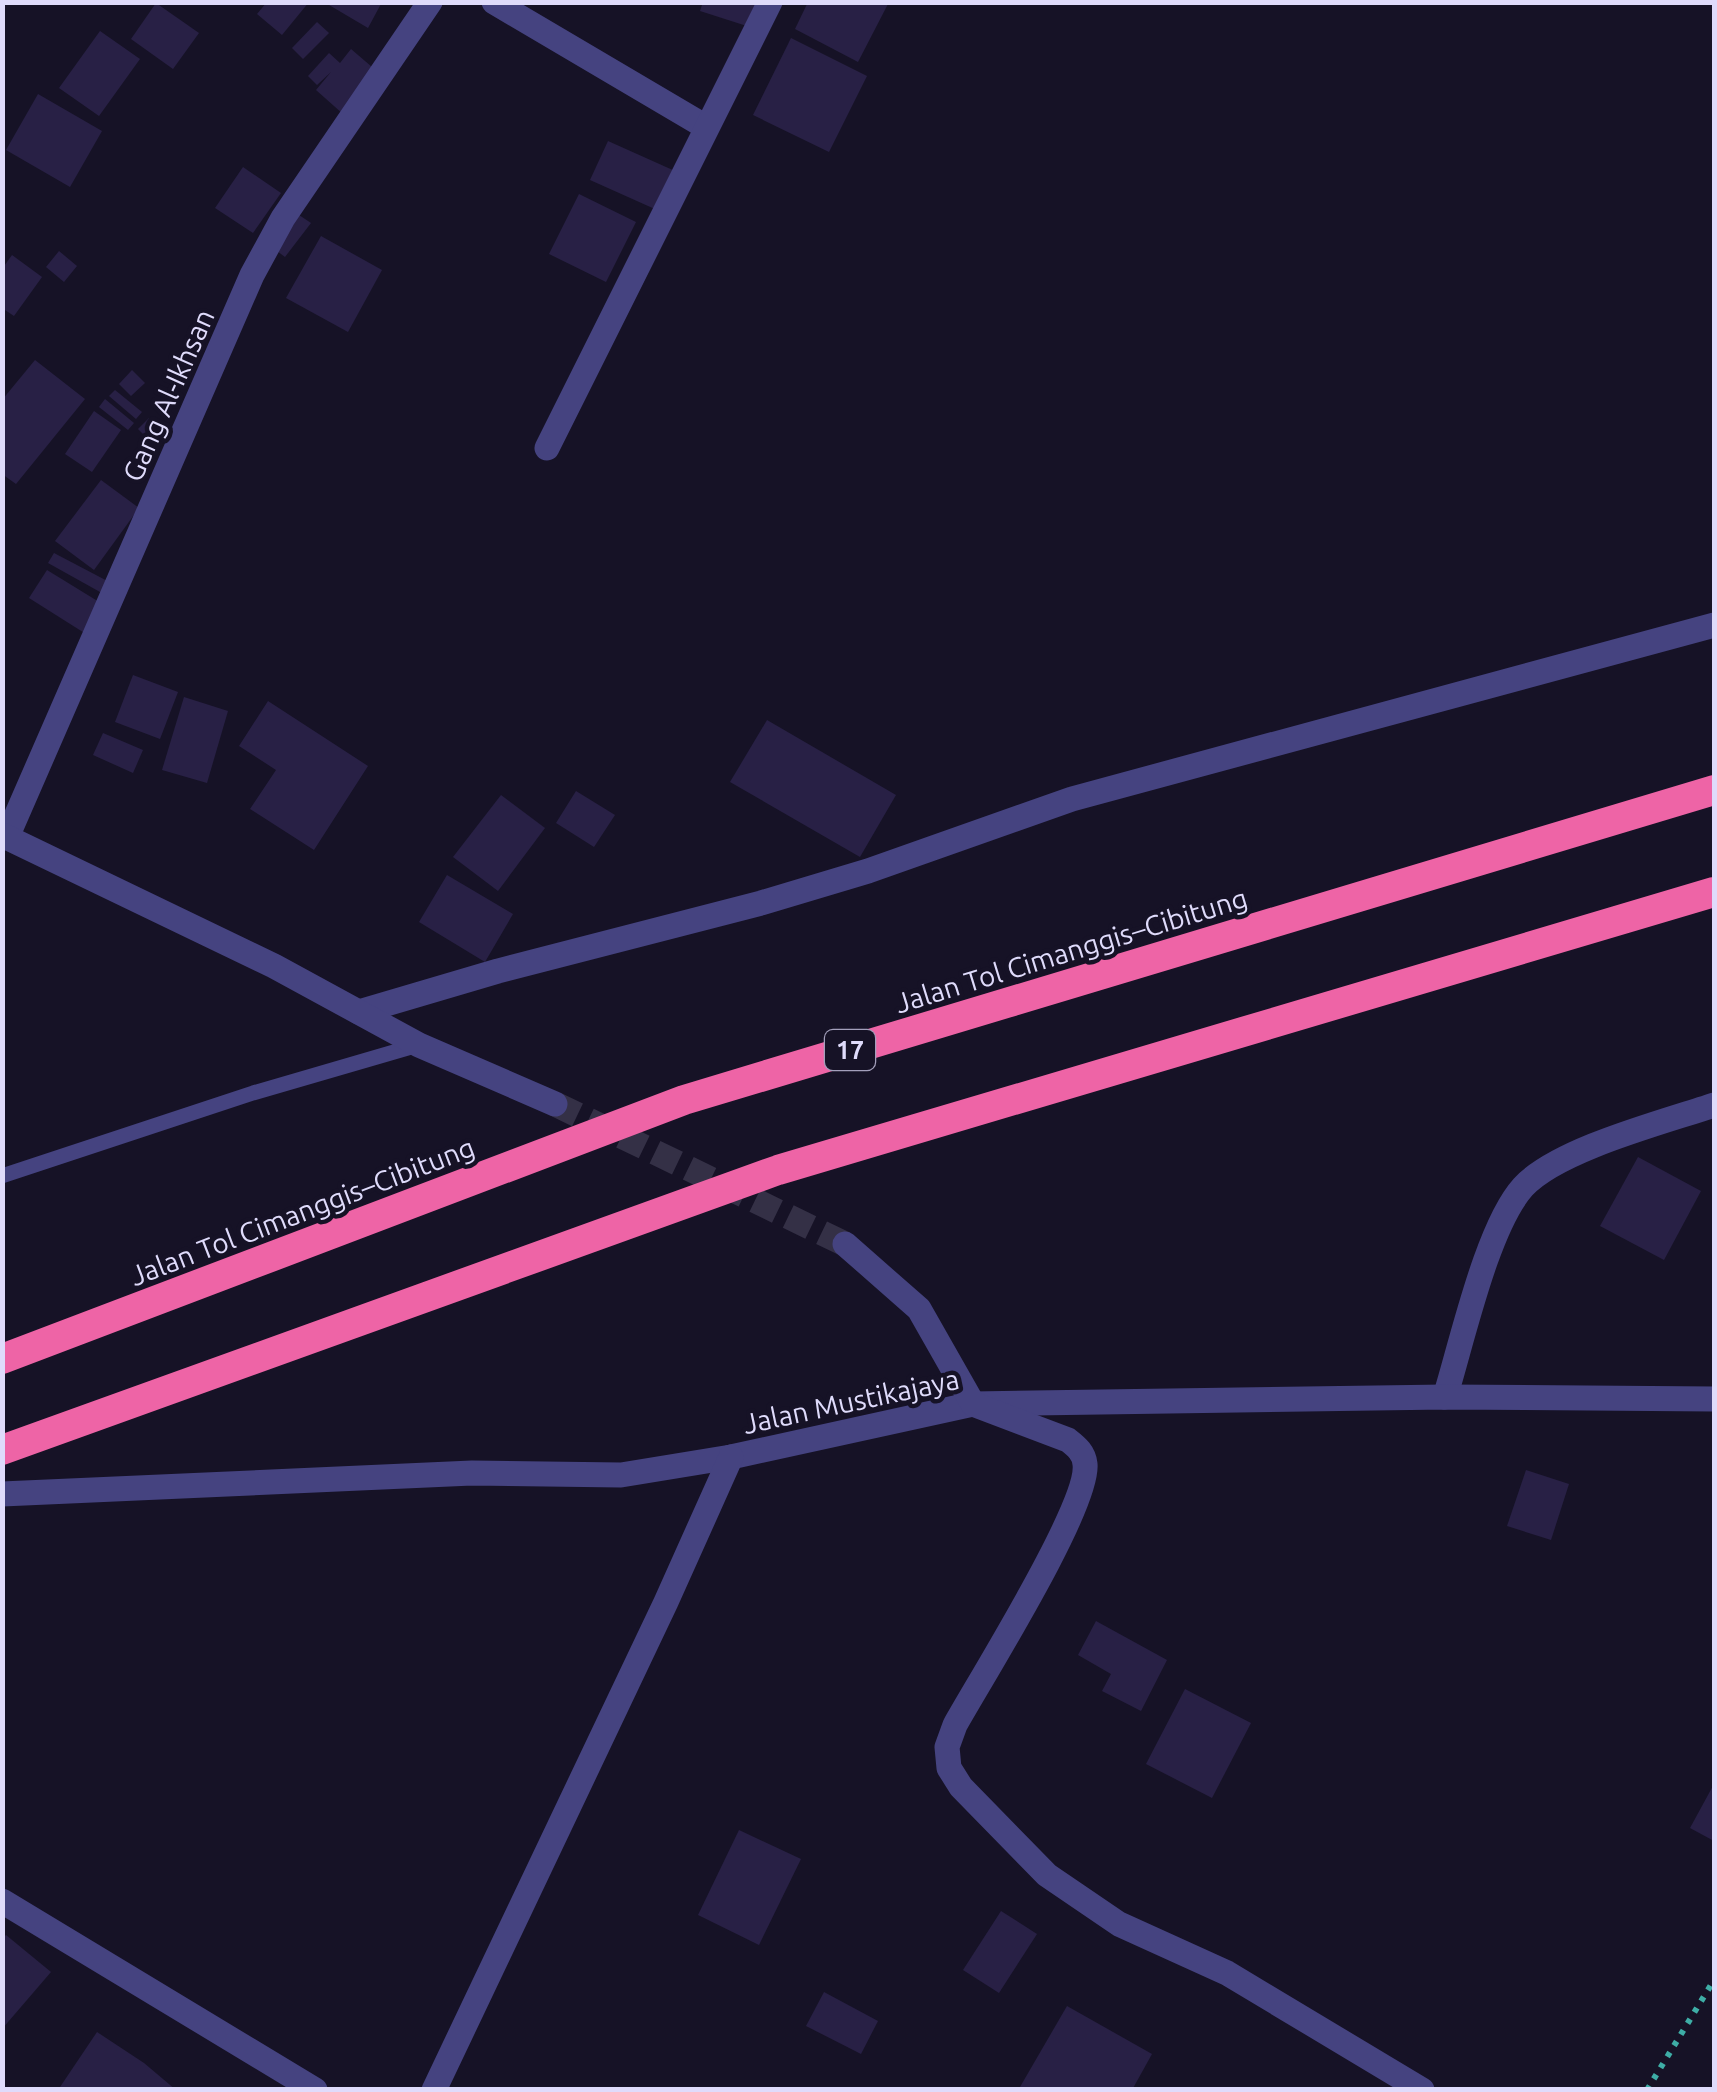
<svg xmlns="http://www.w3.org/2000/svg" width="1717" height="2092" font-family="Ubuntu,sans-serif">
	<rect width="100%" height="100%" fill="#161226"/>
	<g fill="#282045">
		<path d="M267 2H309L282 35 257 14Z"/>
		<path d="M324 2H382L368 28Z"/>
		<path d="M703 2H761L753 28 700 11Z"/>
		<path d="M808 2H889L858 62 795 29Z"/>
		<path d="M156 3 199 33 173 69 131 39Z"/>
		<path d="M317 22 329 33 303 59 292 48Z"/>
		<path d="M100 31 140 59 99 116 59 88Z"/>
		<path d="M791 38 867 76 829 152 753 115Z"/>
		<path d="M351 49 379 73 343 114 316 90 331 72 317 85 308 76 329 53 340 63Z"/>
		<path d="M38 94 102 131 70 187 6 150Z"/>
		<path d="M608 141 675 171 657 210 590 180Z"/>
		<path d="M243 167 281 193 253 233 215 208Z"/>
		<path d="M579 194 636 222 606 282 549 254Z"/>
		<path d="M299 215 311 223 285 257 273 248Z"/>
		<path d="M321 236 382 270 348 332 286 298Z"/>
		<path d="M59 251 77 266 64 282 46 267Z"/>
		<path d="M12 255 42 277 14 316 2 308V269Z"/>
		<path d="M35 360 85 399 16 484 2 474V400Z"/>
		<path d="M132 370 145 383 131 396 119 384Z"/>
		<path d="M115 390 142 412 136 419 109 396Z"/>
		<path d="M105 399 134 423 128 430 99 407Z"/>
		<path d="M94 411 121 430 92 472 65 454Z"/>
		<path d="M149 418 165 435 154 445 138 429Z"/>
		<path d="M101 480 139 508 94 570 55 541Z"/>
		<path d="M54 553 115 585 109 597 48 563Z"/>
		<path d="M47 570 104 605 86 634 29 598Z"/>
		<path d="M133 675 178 692 160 739 115 722Z"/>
		<path d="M184 697 228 711 207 783 162 770Z"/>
		<path d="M268 701 368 766 314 850 250 809 276 770 239 746Z"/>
		<path d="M767 720 896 795 860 857 730 782Z"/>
		<path d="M103 733 143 750 133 773 93 755Z"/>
		<path d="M576 791 615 815 594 847 556 823Z"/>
		<path d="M501 795 545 828 498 891 453 857Z"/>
		<path d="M447 875 513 914 485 962 419 922Z"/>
		<path d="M1638 1157 1701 1191 1664 1260 1600 1226Z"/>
		<path d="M1526 1470 1569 1484 1551 1540 1507 1526Z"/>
		<path d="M1096 1621 1167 1660 1141 1711 1102 1691 1111 1674 1078 1655Z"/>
		<path d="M1185 1689 1251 1723 1212 1798 1146 1764Z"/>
		<path d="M1714 1784V1841L1690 1828Z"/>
		<path d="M739 1830 801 1859 759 1945 698 1915Z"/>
		<path d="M1001 1911 1037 1934 999 1993 963 1970Z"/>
		<path d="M6 1935 51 1972 2 2029V1939Z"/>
		<path d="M824 1992 878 2021 861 2054 806 2026Z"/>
		<path d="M1067 2006 1152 2054 1132 2090 1020 2087Z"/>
		<path d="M97 2032 144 2063 176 2090H58Z"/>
	</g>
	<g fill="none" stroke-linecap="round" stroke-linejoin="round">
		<path stroke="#343046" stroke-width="25" stroke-dasharray="25 12" stroke-linecap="butt" d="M555 1104 845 1244"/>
		<path stroke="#3eada6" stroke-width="6" stroke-dasharray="5 8" stroke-linecap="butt" d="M1647 2090 1714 1980"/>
		<path stroke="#454380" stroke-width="15" d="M2 1176 253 1093 418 1045"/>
		<g stroke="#454380" stroke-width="25">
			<path d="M494 2 706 127"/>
			<path d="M547 448 770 2"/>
			<path d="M7 837 252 275 283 218 430 2"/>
			<path d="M359 1012 498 971 761 903 868 871 1072 799 1714 625"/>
			<path d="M1445 1397C1462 1342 1487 1227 1523 1187 1558 1149 1664 1122 1714 1105"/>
			<path d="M2 1494 472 1473 621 1475 731 1457 973 1404 1445 1397 1714 1399"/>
			<path d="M2 1901 315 2090"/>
			<path d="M434 2090 666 1602 731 1457"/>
		</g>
		<g stroke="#454380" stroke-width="25">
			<path d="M2 835 274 966 419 1045 555 1104"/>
			<path d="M845 1244 919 1309 973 1404 1068 1440C1077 1447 1084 1453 1085 1464 1090 1505 980 1680 955 1725L947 1747 949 1768 961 1787 1047 1875 1119 1924 1227 1973 1422 2090"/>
		</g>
		<g stroke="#ee64a6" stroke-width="30">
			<path d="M2 1359 684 1100 1714 790"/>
			<path d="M2 1450 778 1170 1714 892"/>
		</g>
	</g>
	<g text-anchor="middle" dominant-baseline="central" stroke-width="9" stroke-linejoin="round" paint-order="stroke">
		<rect fill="#161226" stroke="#a39fbb" stroke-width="2.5" x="825" y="1030" width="50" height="40" rx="8"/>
		<g font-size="25" font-weight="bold" fill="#dfdbfb">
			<text x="850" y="1050">17</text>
		</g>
		<g font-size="28" fill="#dfdbfb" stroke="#161226">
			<text transform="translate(168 395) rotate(-66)">Gang Al-Ikhsan</text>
			<text transform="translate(1071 950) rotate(-17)">Jalan Tol Cimanggis–Cibitung</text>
			<text transform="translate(302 1211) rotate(-21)">Jalan Tol Cimanggis–Cibitung</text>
			<text transform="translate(851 1401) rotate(-12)">Jalan Mustikajaya</text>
		</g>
	</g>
	<rect width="1717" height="2092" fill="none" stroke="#dfdbfb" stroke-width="10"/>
</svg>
